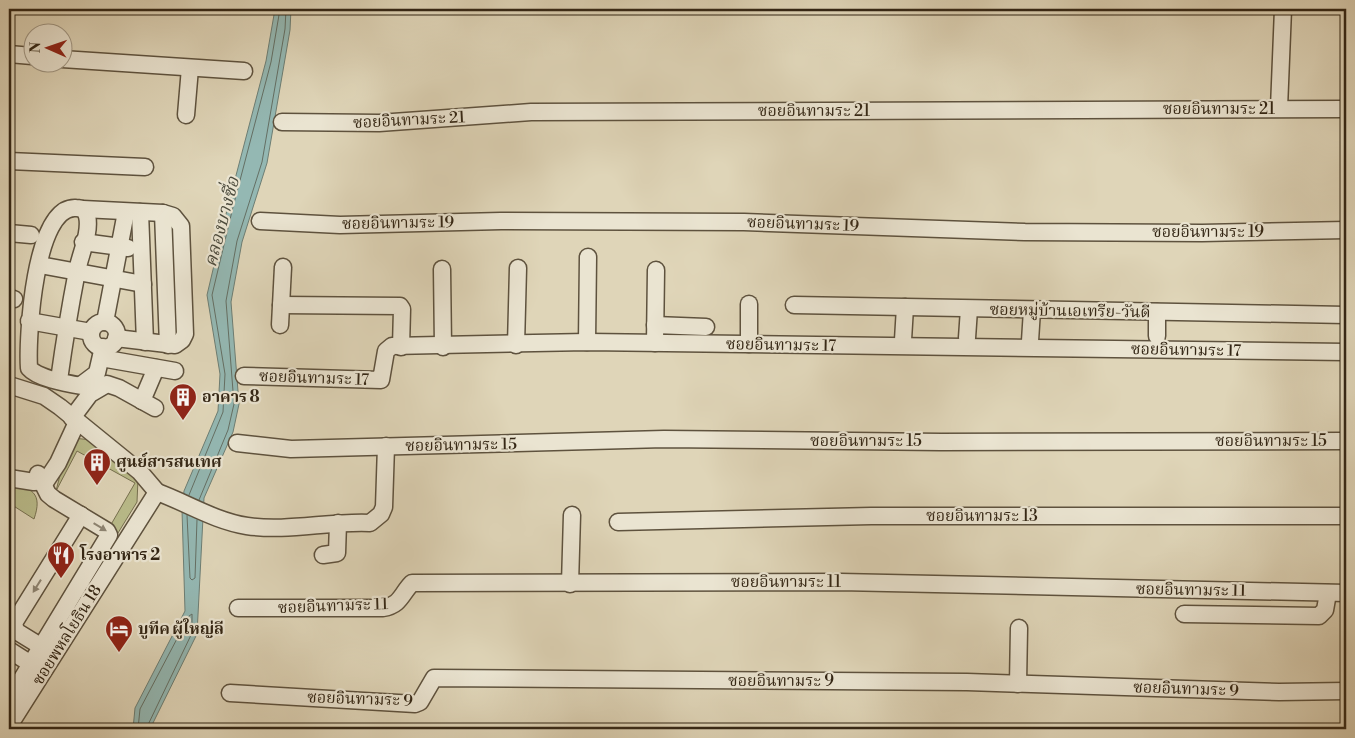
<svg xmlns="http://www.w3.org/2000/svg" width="1355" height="738" font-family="'Libre Bodoni','Noto Serif Thai',serif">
	<rect width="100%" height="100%" fill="#dfd5b8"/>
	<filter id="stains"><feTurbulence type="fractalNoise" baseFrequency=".004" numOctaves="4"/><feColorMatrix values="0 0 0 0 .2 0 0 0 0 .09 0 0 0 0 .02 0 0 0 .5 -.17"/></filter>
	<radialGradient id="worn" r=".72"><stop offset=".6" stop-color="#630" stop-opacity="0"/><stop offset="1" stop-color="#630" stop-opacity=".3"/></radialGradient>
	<g fill="#b9bb8a" stroke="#767050">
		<path d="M73 438 92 440 138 479 137 502 118 533 109 528 135 483 77 451 56 491 64 459Z"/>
		<path d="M9 483C32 488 43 493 34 519L9 503Z"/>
	</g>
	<path fill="#94b8b3" stroke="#6d7e74" d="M275 9H291L290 30 267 163 242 242 231 302 239 404 233 432 204 498 197 634 150 729H133L135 708 185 611 182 510 184 491 218 411 220 374 207 295 228 206 266 61Z"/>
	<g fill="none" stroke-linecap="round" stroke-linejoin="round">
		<g stroke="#646f64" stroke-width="1">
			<path d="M189 495 223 412 225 374 212 295 233 207 271 62 280 9"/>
			<path d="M199 500 228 430 234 404 226 301 237 241 262 162 285 29 286 9"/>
			<path d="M187 515 190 578 192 580 195 578 197 520"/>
			<path d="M138 729 140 709 189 616 192 614V633L146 729"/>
		</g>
		<g stroke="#5e523e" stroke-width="19">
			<g id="minor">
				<path d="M9 54 32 56"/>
				<path d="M62 59 244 71"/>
				<path d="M1279 108 1283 9"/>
				<path d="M186 115 190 68"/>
				<path d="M282 122 379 123 531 112 1346 109"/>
				<path d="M9 161 145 167"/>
				<path d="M83 209 163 213 173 216 181 226 185 334 182 340 175 345 116 338"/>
				<path d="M140 212 145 342"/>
				<path d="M163 213 168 345"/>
				<path d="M260 221 340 225 501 221 744 222 1025 232 1202 233 1346 230"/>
				<path d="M9 233 31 235"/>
				<path d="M83 242 128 248"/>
				<path d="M40 265 143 284"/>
				<path d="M442 269 443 347"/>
				<path d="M9 298 14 299"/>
				<path d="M281 305 400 306 402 309 401 347"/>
				<path d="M794 305 1346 315"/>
				<path d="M29 321 91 332"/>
				<path d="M105 322 126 212"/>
				<circle cx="104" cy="335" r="13"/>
				<path d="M280 325 283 267"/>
				<path d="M655 325 706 327"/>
				<path d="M1157 336V312"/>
				<path d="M967 338 969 309"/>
				<path d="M903 340 905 307"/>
				<path d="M1030 341 1032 310"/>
				<path d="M587 342 588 257"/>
				<path d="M655 343 656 270"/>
				<path d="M749 344V304"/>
				<path d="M516 345 518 268"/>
				<path d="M101 358 175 371"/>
				<path d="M244 376 381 380 386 351 392 346 587 342 1346 352"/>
				<path d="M59 380C64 344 70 307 77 271 80 255 91 232 87 216 85 210 82 208 76 208 34 205 27 339 29 368 40 381 80 385 97 389"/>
				<path d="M9 385 44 396 60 407 140 472 157 492"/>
				<path d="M81 385 97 373 103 347"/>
				<path d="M142 401 156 368"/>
				<path d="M72 418 90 394 107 384 119 388 155 408"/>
				<path d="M237 443 291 449 664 439 941 442 1346 441"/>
				<path d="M9 478 34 482 46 481 58 463 77 422"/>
				<path d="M157 492C187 503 215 521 247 526 287 532 329 521 370 523L381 514 384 507 386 446"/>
				<path d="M618 522 871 516H1346"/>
				<path d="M323 555 337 553 338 523"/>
				<path d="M570 584 572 515"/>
				<path d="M238 608H383C401 605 401 594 412 583L840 582 1346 593"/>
				<path d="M1184 614 1319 616 1325 610 1328 593"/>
				<path d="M42 647 16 631 14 623 81 515"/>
				<path d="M9 650 31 664"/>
				<path d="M1018 684 1019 628"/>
				<path d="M230 693 415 704 420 702 434 678 967 682 1279 692 1346 691"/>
				<path d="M9 700 109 535 107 531 54 499 48 494 38 474"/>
				<path d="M9 726 157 492"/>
			</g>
		</g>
		<use href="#minor" stroke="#eae4d1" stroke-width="16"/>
	</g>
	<defs><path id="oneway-solid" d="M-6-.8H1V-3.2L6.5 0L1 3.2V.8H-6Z" transform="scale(1.25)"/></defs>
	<g fill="#8e8573">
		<use href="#oneway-solid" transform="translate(100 527) rotate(31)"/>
		<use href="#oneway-solid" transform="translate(37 586) rotate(122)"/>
	</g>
	<defs>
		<g id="building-pin" transform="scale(1.4375)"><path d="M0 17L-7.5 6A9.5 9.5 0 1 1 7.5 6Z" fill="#8f2418" stroke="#eae4d1"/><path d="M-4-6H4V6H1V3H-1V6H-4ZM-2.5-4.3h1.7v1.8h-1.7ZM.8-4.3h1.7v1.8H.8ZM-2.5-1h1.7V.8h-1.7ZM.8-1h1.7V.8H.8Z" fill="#fff"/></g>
		<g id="restaurant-pin" transform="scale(1.4375)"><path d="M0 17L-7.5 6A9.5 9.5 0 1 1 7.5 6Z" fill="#8f2418" stroke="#eae4d1"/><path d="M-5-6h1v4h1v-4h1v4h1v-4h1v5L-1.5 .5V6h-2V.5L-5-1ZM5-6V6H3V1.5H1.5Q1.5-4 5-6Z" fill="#fff"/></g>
		<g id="hotel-pin" transform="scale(1.4375)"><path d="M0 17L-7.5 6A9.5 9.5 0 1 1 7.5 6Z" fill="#8f2418" stroke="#eae4d1"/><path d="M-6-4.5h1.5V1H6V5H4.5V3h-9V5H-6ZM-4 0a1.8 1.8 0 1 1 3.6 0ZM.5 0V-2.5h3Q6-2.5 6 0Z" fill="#fff"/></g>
	</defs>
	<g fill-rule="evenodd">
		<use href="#building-pin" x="183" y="397"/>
		<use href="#building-pin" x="97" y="462"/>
		<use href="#restaurant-pin" x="61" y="555"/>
		<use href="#hotel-pin" x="119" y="629"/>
	</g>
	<g text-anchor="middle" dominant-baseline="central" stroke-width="4.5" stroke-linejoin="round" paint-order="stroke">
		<g font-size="16" fill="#332615" stroke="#eae4d1">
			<text x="1219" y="109">ซอยอินทามระ 21</text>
			<text x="814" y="111">ซอยอินทามระ 21</text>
			<text transform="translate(409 120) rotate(-3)">ซอยอินทามระ 21</text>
			<text transform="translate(398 223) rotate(-1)">ซอยอินทามระ 19</text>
			<text transform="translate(803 224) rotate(2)">ซอยอินทามระ 19</text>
			<text x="1208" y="232">ซอยอินทามระ 19</text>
			<text transform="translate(1070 311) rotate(1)">ซอยหมู่บ้านเอเทรีย-วันดี</text>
			<text transform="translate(781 345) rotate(1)">ซอยอินทามระ 17</text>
			<text transform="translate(1186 350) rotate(1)">ซอยอินทามระ 17</text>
			<text transform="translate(314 378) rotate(2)">ซอยอินทามระ 17</text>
			<text x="866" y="441">ซอยอินทามระ 15</text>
			<text x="1271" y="441">ซอยอินทามระ 15</text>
			<text transform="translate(461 445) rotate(-1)">ซอยอินทามระ 15</text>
			<text x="982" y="516">ซอยอินทามระ 13</text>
			<text x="786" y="582">ซอยอินทามระ 11</text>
			<text transform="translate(1191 590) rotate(1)">ซอยอินทามระ 11</text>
			<text transform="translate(333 606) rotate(-2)">ซอยอินทามระ 11</text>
			<text transform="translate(67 635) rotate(-58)">ซอยพหลโยธิน 18</text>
			<text x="781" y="681">ซอยอินทามระ 9</text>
			<text transform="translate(1186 689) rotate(2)">ซอยอินทามระ 9</text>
			<text transform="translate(360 699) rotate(2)">ซอยอินทามระ 9</text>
		</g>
		<g font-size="16" font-weight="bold" fill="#332615" stroke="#eae4d1" text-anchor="start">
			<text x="202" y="397">อาคาร 8</text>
			<text x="116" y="462">ศูนย์สารสนเทศ</text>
			<text x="80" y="555">โรงอาหาร 2</text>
			<text x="138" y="629">บูทีค ผู้ใหญ่ลี</text>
		</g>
		<g font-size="18" font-style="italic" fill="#4b4a3c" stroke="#eae4d1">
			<text transform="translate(222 222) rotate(-75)">คลองบางซื่อ</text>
		</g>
	</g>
	<rect width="1355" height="738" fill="none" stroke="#dfd5b8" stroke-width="30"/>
	<rect x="10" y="10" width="1335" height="718" fill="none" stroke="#332615" stroke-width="2.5"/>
	<rect x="15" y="15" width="1325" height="708" fill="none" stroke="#332615"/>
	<g transform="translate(48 48) rotate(272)"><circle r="24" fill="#eae4d1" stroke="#a19886"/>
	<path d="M0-4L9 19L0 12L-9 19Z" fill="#8f2418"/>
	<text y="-8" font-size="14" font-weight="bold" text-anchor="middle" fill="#332615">N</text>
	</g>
	<rect width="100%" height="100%" filter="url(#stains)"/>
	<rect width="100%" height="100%" fill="url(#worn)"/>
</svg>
